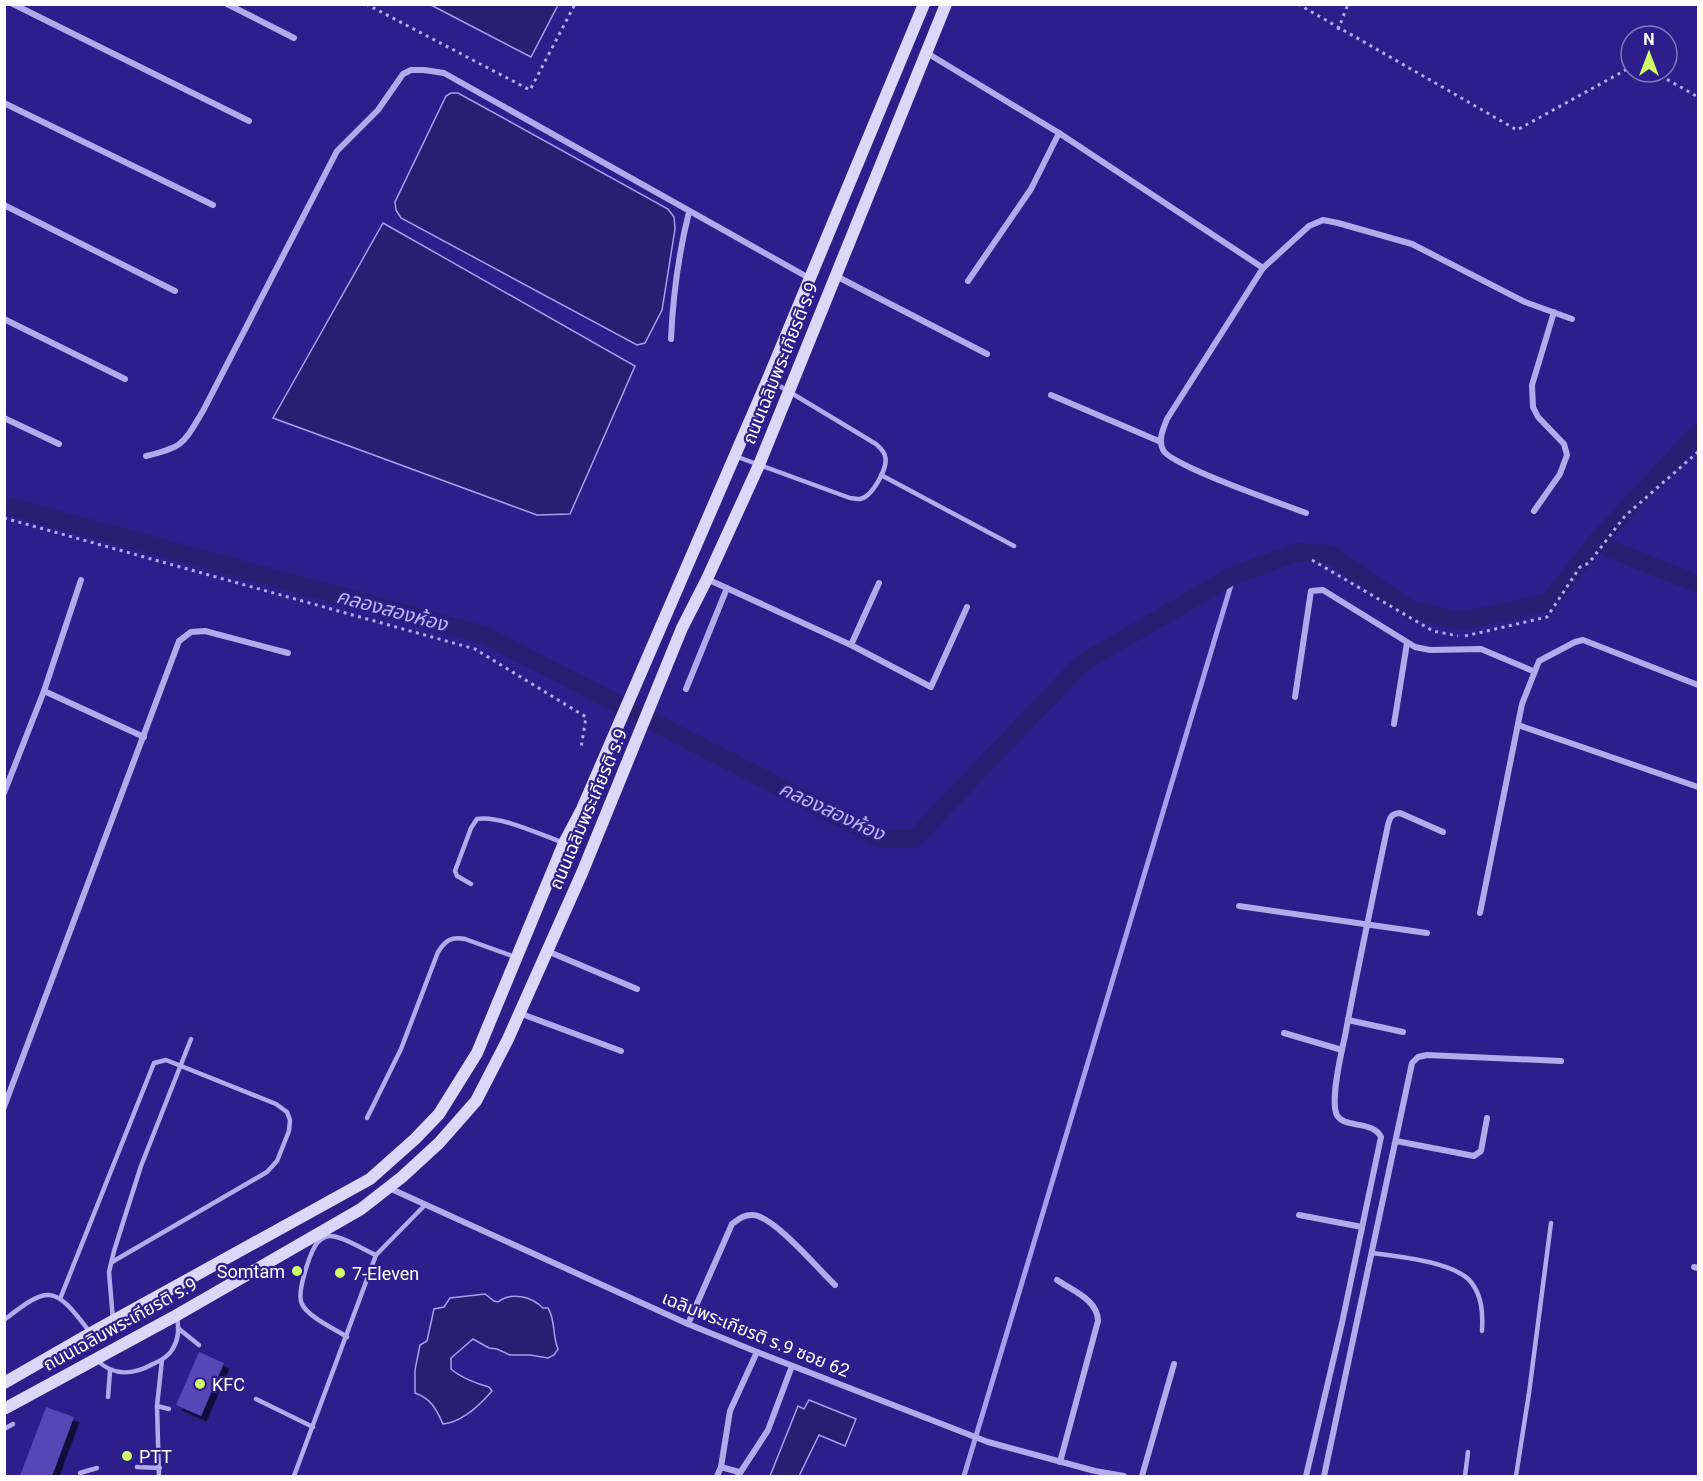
<svg xmlns="http://www.w3.org/2000/svg" width="1703" height="1481" font-family="Roboto,'Noto Sans Thai',sans-serif">
	<defs>
		<filter id="shadow"><feDropShadow dx="5.5" dy="5.5" stdDeviation="0" flood-color="#0009"/></filter>
	</defs>
	<rect width="100%" height="100%" fill="#2d1e8c"/>
	<g fill="#2a1e73" stroke="#a79eee" stroke-width="1.5">
		<path d="M431 5H558L531 57Z"/>
		<path d="M451 93H458L668 209 674 217 675 229 662 310 645 343 637 345 401 218 396 210 395 202 446 96Z"/>
		<path d="M383 223 635 366 570 514 537 515 273 418Z"/>
		<path d="M485 1294 494 1301 498 1302C512 1291 532 1297 543 1308H548C556 1321 552 1335 558 1349L554 1355 548 1358 530 1355H510L497 1349 489 1348 473 1339 451 1358V1369C460 1377 477 1384 489 1387L492 1391C480 1405 462 1422 443 1424 436 1409 432 1399 415 1393V1370L420 1345 427 1341 434 1309 444 1307 450 1298Z"/>
		<path d="M809 1400 856 1419 845 1446 819 1435 799 1476H770L798 1406 804 1409Z"/>
	</g>
	<g fill="none" stroke-linecap="round" stroke-linejoin="round">
		<path stroke="#a79eee" stroke-width="5" d="M964 1476 1234 575"/>
		<g stroke="#2a1e73" stroke-width="18">
			<path d="M4 505 484 635 881 839H914L1082 663 1234 575 1298 552 1330 554 1411 610 1462 621 1549 602 1595 543 1698 433"/>
			<path d="M1595 543 1698 584"/>
		</g>
	</g>
	<g fill="#5446b4" filter="url(#shadow)">
		<path d="M199 1352 224 1363 201 1416 176 1405Z"/>
		<path d="M46 1407 74 1417 52 1476H20Z"/>
	</g>
	<g fill="none" stroke-linecap="round" stroke-linejoin="round">
		<g stroke="#b3aaec" stroke-width="3" stroke-dasharray="3 4.5" stroke-linecap="butt">
			<path d="M366 4 530 90 575 4"/>
			<path d="M1298 4 1517 130 1631 67"/>
			<path d="M1338 30 1348 4"/>
			<path d="M1654 72 1698 97"/>
			<path d="M4 518 475 649 586 717 581 748"/>
			<path d="M1312 560 1433 631 1458 636"/>
			<path d="M1465 636 1547 617 1580 567 1589 563 1625 516 1698 452"/>
		</g>
		<g stroke="#b3aaec" stroke-width="4.5">
			<path d="M735 456 850 498C853 498 856 499 860 499 872 497 889 467 885 456 884 451 880 448 876 444L768 379"/>
			<path d="M881 475 1014 546"/>
			<path d="M471 884 457 876 455 871 471 828 477 819C500 815 541 835 564 843"/>
			<path d="M367 1118 401 1049 438 952C445 941 451 936 465 939L515 957"/>
			<path d="M1372 1253C1397 1256 1455 1262 1471 1282 1482 1296 1483 1313 1482 1331"/>
			<path d="M60 1299 154 1063 166 1060 276 1104 287 1112 290 1120 289 1131 277 1161 267 1172 112 1262"/>
			<path d="M4 1320C49 1285 54 1285 89 1331"/>
			<path d="M113 1320 109 1272 114 1251 141 1166 191 1039"/>
			<path d="M179 1329 199 1345"/>
			<path d="M347 1337C335 1329 308 1317 302 1304 296 1294 309 1257 315 1246 318 1241 323 1237 329 1236 341 1235 364 1250 376 1255"/>
			<path d="M97 1360C114 1377 133 1375 153 1364 160 1361 168 1357 172 1350 179 1339 179 1329 177 1317"/>
			<path d="M108 1397 110 1371"/>
			<path d="M256 1399 313 1427"/>
			<path d="M157 1406 169 1409"/>
			<path d="M4 1429 13 1424"/>
			<path d="M137 1467 160 1468"/>
			<path d="M80 1473 97 1468"/>
			<path d="M159 1476 157 1406 162 1360"/>
			<path d="M294 1476 376 1255 424 1206"/>
			<path d="M1465 1476 1468 1452"/>
			<path d="M1516 1476 1529 1393 1551 1223"/>
		</g>
		<g stroke="#b3aaec" stroke-width="6">
			<path d="M13 4 249 121"/>
			<path d="M227 4 294 38"/>
			<path d="M927 53 1059 133 1263 268"/>
			<path d="M4 103 213 205"/>
			<path d="M4 205 175 291"/>
			<path d="M836 276 987 354"/>
			<path d="M968 281 1031 189 1059 133"/>
			<path d="M4 319 125 379"/>
			<path d="M671 339C673 294 678 256 689 212"/>
			<path d="M1051 395 1161 442"/>
			<path d="M4 418 59 444"/>
			<path d="M146 456C184 447 183 444 203 411L337 151 378 110 403 74 411 70H424L444 73 809 278"/>
			<path d="M1534 511 1560 474 1567 455 1564 444 1538 417 1533 407 1532 385 1554 312"/>
			<path d="M1306 513C1283 504 1171 466 1163 450 1158 440 1163 429 1167 419L1263 268 1309 226 1323 220 1338 223 1412 244 1525 302 1572 319"/>
			<path d="M707 579 851 645 931 687 967 607"/>
			<path d="M851 645 879 583"/>
			<path d="M686 689 727 588"/>
			<path d="M44 691 144 737"/>
			<path d="M1295 697 1311 591 1323 590 1415 647 1430 650 1481 649 1533 671"/>
			<path d="M1394 724 1407 643"/>
			<path d="M1518 725 1698 787"/>
			<path d="M4 793 44 691 81 580"/>
			<path d="M1239 906 1427 933"/>
			<path d="M1480 913 1522 704 1539 661 1575 642 1583 640 1698 685"/>
			<path d="M547 951 637 989"/>
			<path d="M519 1013 621 1051"/>
			<path d="M1348 1020 1403 1032"/>
			<path d="M1284 1033 1342 1050"/>
			<path d="M4 1107 179 641 191 632 205 631 288 653"/>
			<path d="M1396 1141 1474 1156 1481 1151 1487 1118"/>
			<path d="M389 1188 688 1324 757 1352 988 1442 1095 1471 1124 1476"/>
			<path d="M1299 1215 1362 1227"/>
			<path d="M1694 1267 1698 1268"/>
			<path d="M1057 1280C1073 1291 1098 1300 1098 1321L1060 1462"/>
			<path d="M688 1324 732 1224C739 1219 745 1214 753 1215 774 1216 819 1270 835 1285"/>
			<path d="M721 1467 739 1472"/>
			<path d="M717 1476 721 1467 730 1411 757 1352"/>
			<path d="M738 1476 768 1430 792 1366"/>
			<path d="M1142 1476 1174 1364"/>
			<path d="M1306 1476 1342 1323 1381 1137C1372 1119 1342 1130 1336 1113 1331 1096 1341 1054 1345 1036 1358 966 1373 896 1388 825 1390 817 1391 814 1400 813L1443 832"/>
			<path d="M1324 1476 1412 1063 1418 1057 1427 1055 1561 1061"/>
		</g>
		<g stroke="#dcd7f9" stroke-width="12">
			<path d="M4 1383 91 1333 370 1179 415 1139 439 1114 477 1053 564 843 582 809 768 379 924 4"/>
			<path d="M4 1409 177 1315 361 1209 402 1177 439 1143 476 1101 508 1039 582 873 682 628 707 579 759 465 946 4"/>
		</g>
	</g>
	<g fill="#d2fb69" stroke="#2d1e8c" stroke-width="2">
		<circle cx="297" cy="1271" r="6"/>
		<circle cx="340" cy="1273" r="6"/>
		<circle cx="200" cy="1384" r="6"/>
		<circle cx="127" cy="1456" r="6"/>
	</g>
	<g text-anchor="middle" dominant-baseline="central" stroke-width="4.5" stroke-linejoin="round" paint-order="stroke">
		<g font-size="18" fill="#fff" stroke="#2d1e8c">
			<text transform="translate(780 363) rotate(-68)">ถนนเฉลิมพระเกียรติ ร.9</text>
			<text transform="translate(588 809) rotate(-67)">ถนนเฉลิมพระเกียรติ ร.9</text>
			<text transform="translate(120 1324) rotate(-29)">ถนนเฉลิมพระเกียรติ ร.9</text>
			<text transform="translate(756 1334) rotate(22)">เฉลิมพระเกียรติ ร.9 ซอย 62</text>
		</g>
		<g font-size="18" fill="#fff" stroke="#2d1e8c" text-anchor="start">
			<text x="285" y="1271" text-anchor="end">Somtam</text>
			<text x="352" y="1273">7-Eleven</text>
			<text x="212" y="1384">KFC</text>
			<text x="139" y="1456">PTT</text>
		</g>
		<g font-size="20" font-style="italic" fill="#beb6f3" stroke="#2d1e8c">
			<text transform="translate(392 610) rotate(15)">คลองสองห้อง</text>
			<text transform="translate(832 811) rotate(25)">คลองสองห้อง</text>
		</g>
	</g>
	<rect width="1703" height="1481" fill="none" stroke="#ffffff" stroke-width="12"/>
	<g transform="translate(1649 54)"><circle r="28" fill="#2d1e8c" stroke="#8178ba" stroke-width="1.5"/>
	<path d="M0-4.5L10 22L0 15L-10 22Z" fill="#d2fb69"/>
	<text y="-9" font-size="16" font-weight="bold" text-anchor="middle" fill="#ffffff">N</text>
	</g>
</svg>
